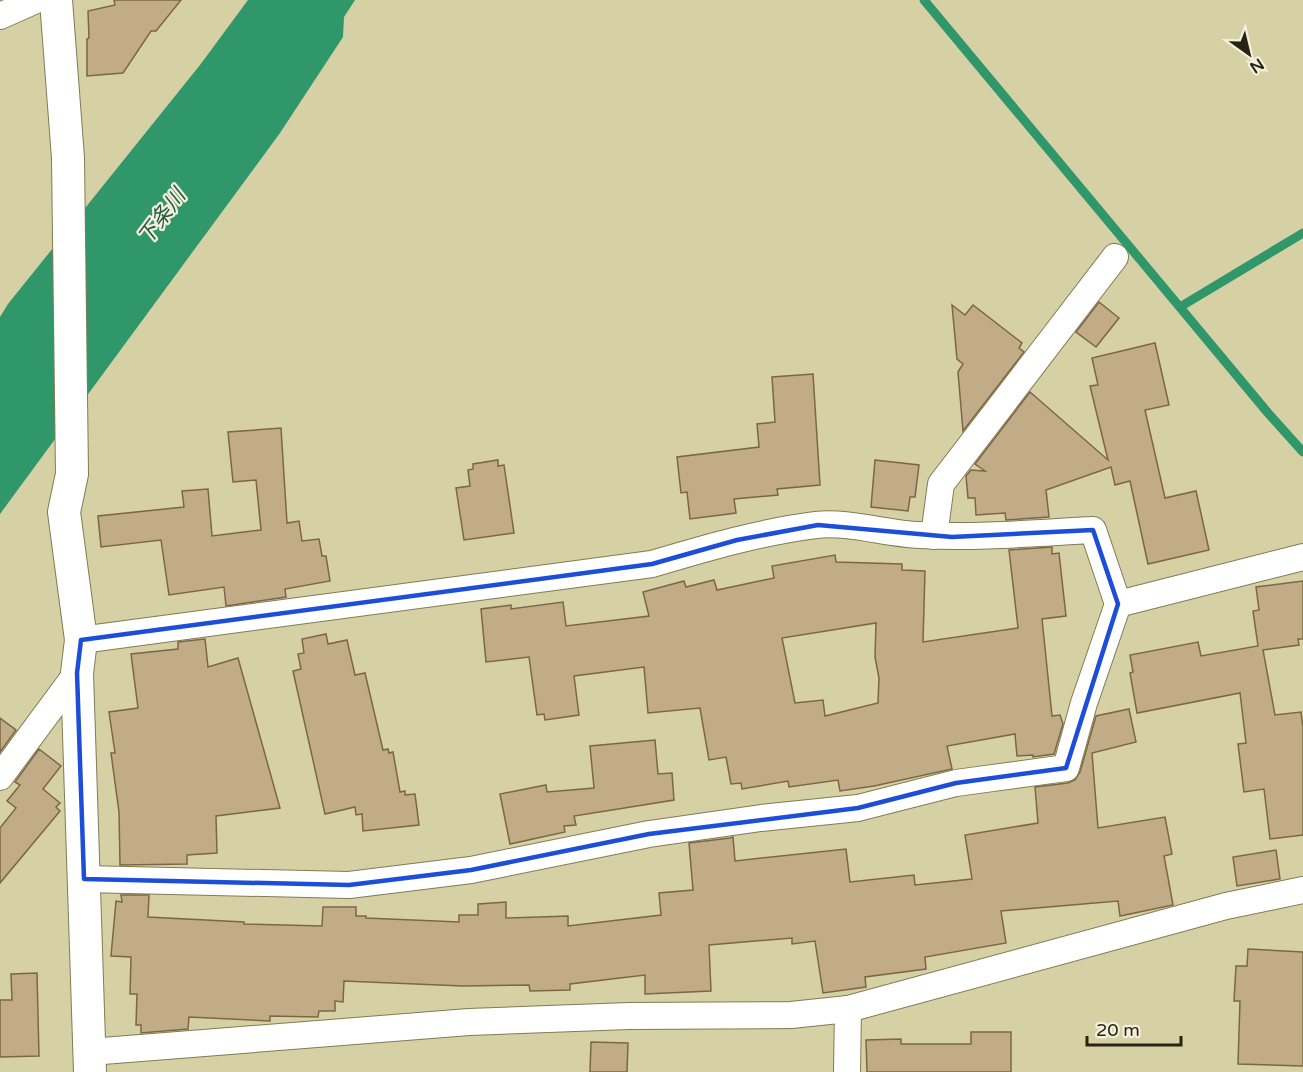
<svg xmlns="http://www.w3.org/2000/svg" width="1303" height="1072" font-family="'Varela Round','Noto Sans JP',sans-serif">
	<rect width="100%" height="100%" fill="#d6d0a5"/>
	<path fill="#2f9769" d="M248 0H355L344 17 343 37 280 133 0 514V317L8 304 200 65Z"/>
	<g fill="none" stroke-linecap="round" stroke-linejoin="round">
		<g stroke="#2f9769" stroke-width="9">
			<path d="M924 0 1268 413 1303 452"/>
			<path d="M1180 307 1303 233"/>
		</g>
	</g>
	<g fill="#c2ac87" stroke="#7c6744" stroke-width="1.5" fill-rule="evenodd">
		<path d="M114 0H181L156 31H151L123 73 87 76V39L89 38 88 11 115 5Z"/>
		<path d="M1099 302 1119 318 1096 347 1076 332Z"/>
		<path d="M952 305 965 315 973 305 1022 343 1019 348 1024 352 963 431 958 372 963 364 957 359Z"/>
		<path d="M1155 343 1169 405 1145 410 1165 498 1196 491 1209 550 1148 564 1130 481 1115 485 1111 467 1046 490 1049 517 1006 520 1005 513 976 515 975 498H968L966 476 971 470 985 471 975 464 1030 392 1108 460 1090 386 1098 385 1092 358Z"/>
		<path d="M813 374 820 485 777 489 778 495 734 499 736 513 690 519 687 492 681 493 677 457 759 447 757 424 775 422 772 377Z"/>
		<path d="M281 428 287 523 299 521 302 541 319 539 322 556H326L330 581 285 589 286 597 226 606 224 587 169 595 161 540 101 547 98 516 184 507 182 491 208 489 212 536 261 530 256 480 233 482 228 432Z"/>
		<path d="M498 460V466L504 465 514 533 464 540 456 488 470 486 468 470 473 469V464Z"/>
		<path d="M875 460 919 465 915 497H910L908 511 871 507Z"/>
		<path d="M1052 547V554L1059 553 1066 616 1042 619 1052 716 1060 715 1063 724 1054 754 1033 757V755L1017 756 1015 734 947 746 952 769 874 786 840 791 838 780 789 787 788 781 742 789 741 783 731 784 726 757 709 760 700 708 648 713 644 667 574 676 579 715 545 720 544 714 537 715 529 657 486 662 481 609 511 605V609L563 602 566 626 649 616 643 592 684 581 686 587 714 580 717 590 774 578 772 566 835 555 836 562 902 564V570L925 571 923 642 1018 628 1009 550ZM876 623 875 657 879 678 878 703 825 716 823 700 795 703 782 638Z"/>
		<path d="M1303 581V639H1298L1299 645 1263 650 1275 715 1301 712 1303 728V835L1270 839 1264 789 1244 792 1238 744 1246 743 1240 693 1137 713 1130 673 1133 672 1130 655 1198 642 1201 656 1258 646 1253 611 1259 610 1256 587Z"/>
		<path d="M326 634 328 644 347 640 355 675 365 673 383 750 388 749 389 753 393 752 400 792 405 791V795L415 794 419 825 363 831 362 814 356 815 355 807 325 814 293 671 301 669 298 654 304 653 302 639Z"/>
		<path d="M205 639 208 667 238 658 280 808 216 816 217 853 187 855V864L120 865 119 812 111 753H115L109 712 138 708 131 654 178 649V642Z"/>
		<path d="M1129 709 1136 742 1092 753 1098 828 1165 817 1172 854 1164 856 1173 905 1120 916 1118 901 1001 911 1006 943 925 957 926 969 865 977 866 987 823 993 815 941 792 944V938L709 945 711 991 645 994V975L570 984V990L530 991 529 985 463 986 344 981 343 1002 335 1001V1011H319L318 1017 270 1016V1021L189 1017 188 1029 141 1033V1025H136L137 994H130L131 957 111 956 116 901 122 902 121 895H149L148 917 244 922V924L322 926 323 907H356V916H366V918L459 922V915H478V904L506 902V918L568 916V926L661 915 659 893 693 890 689 843 730 838 733 837 735 861 846 849 850 882 914 875 915 885 972 879 965 835 1038 823 1035 787 1068 783 1075 780 1080 772 1096 716Z"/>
		<path d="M0 718 16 730 0 752Z"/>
		<path d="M655 740 658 774 672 773 674 800 574 816 576 825 564 826 565 832 510 844 500 794 546 785 547 792 594 788 590 746Z"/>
		<path d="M39 749 61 766 43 789 60 803 56 807 60 811 0 883V828L16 808 7 801 20 785 15 782Z"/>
		<path d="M1276 850 1280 879 1237 886 1233 857Z"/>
		<path d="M1248 949 1303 952V1066L1238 1064 1240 1001H1234L1236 966H1247Z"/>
		<path d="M37 973 39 1056 0 1057V1000H12L11 974Z"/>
		<path d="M971 1032H1011V1072H867L866 1040 901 1039V1044H971Z"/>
		<path d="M591 1042 628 1043 627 1072H590Z"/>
	</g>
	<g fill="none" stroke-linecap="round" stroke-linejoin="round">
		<g stroke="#827b54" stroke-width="28">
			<g id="minor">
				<path d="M0 16 36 0"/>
				<path d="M934 536 941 484 1115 257"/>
				<path d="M1118 604 1303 557"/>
				<path d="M81 640 652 564C706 548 760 532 816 525 848 521 887 534 920 535 977 538 1035 533 1093 530L1118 604 1084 703 1066 768 956 783 858 808 761 818 649 834 471 870 349 885 84 879"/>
				<path d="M0 777 77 673"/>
				<path d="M90 1052 469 1022 629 1016 791 1015 848 1009 1226 906 1303 890"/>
				<path d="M847 1072 848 1009"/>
			</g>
		</g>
		<g stroke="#827b54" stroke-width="34">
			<path id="tertiary" d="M56 0 68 158 72 474 64 512 81 640 77 673 90 1072"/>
		</g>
		<use href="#minor" stroke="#fff" stroke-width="26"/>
		<use href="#tertiary" stroke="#fff" stroke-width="32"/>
	</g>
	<path fill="none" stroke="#1d4ed8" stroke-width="4.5" stroke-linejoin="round" d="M818 525 952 537 1093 530 1118 604 1066 768 956 783 858 808 649 834 471 870 349 885 84 879 77 673 81 640 652 564 737 540Z"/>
	<g text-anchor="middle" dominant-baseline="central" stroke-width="4.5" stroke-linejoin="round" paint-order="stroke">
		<g font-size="21" font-style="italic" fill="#255940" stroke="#f3f0db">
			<text transform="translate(162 217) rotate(-53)">下条川</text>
		</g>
	</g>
	<g transform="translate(1249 54) rotate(146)" stroke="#f3f0db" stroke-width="4.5" paint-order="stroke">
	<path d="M0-4.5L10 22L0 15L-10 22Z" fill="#272414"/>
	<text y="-9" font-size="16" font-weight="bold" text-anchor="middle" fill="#272414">N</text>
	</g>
	<path d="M1087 1036v9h94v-9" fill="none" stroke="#272414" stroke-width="3"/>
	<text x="1096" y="1036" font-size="18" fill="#272414" stroke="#f3f0db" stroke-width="4.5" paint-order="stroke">20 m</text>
</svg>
